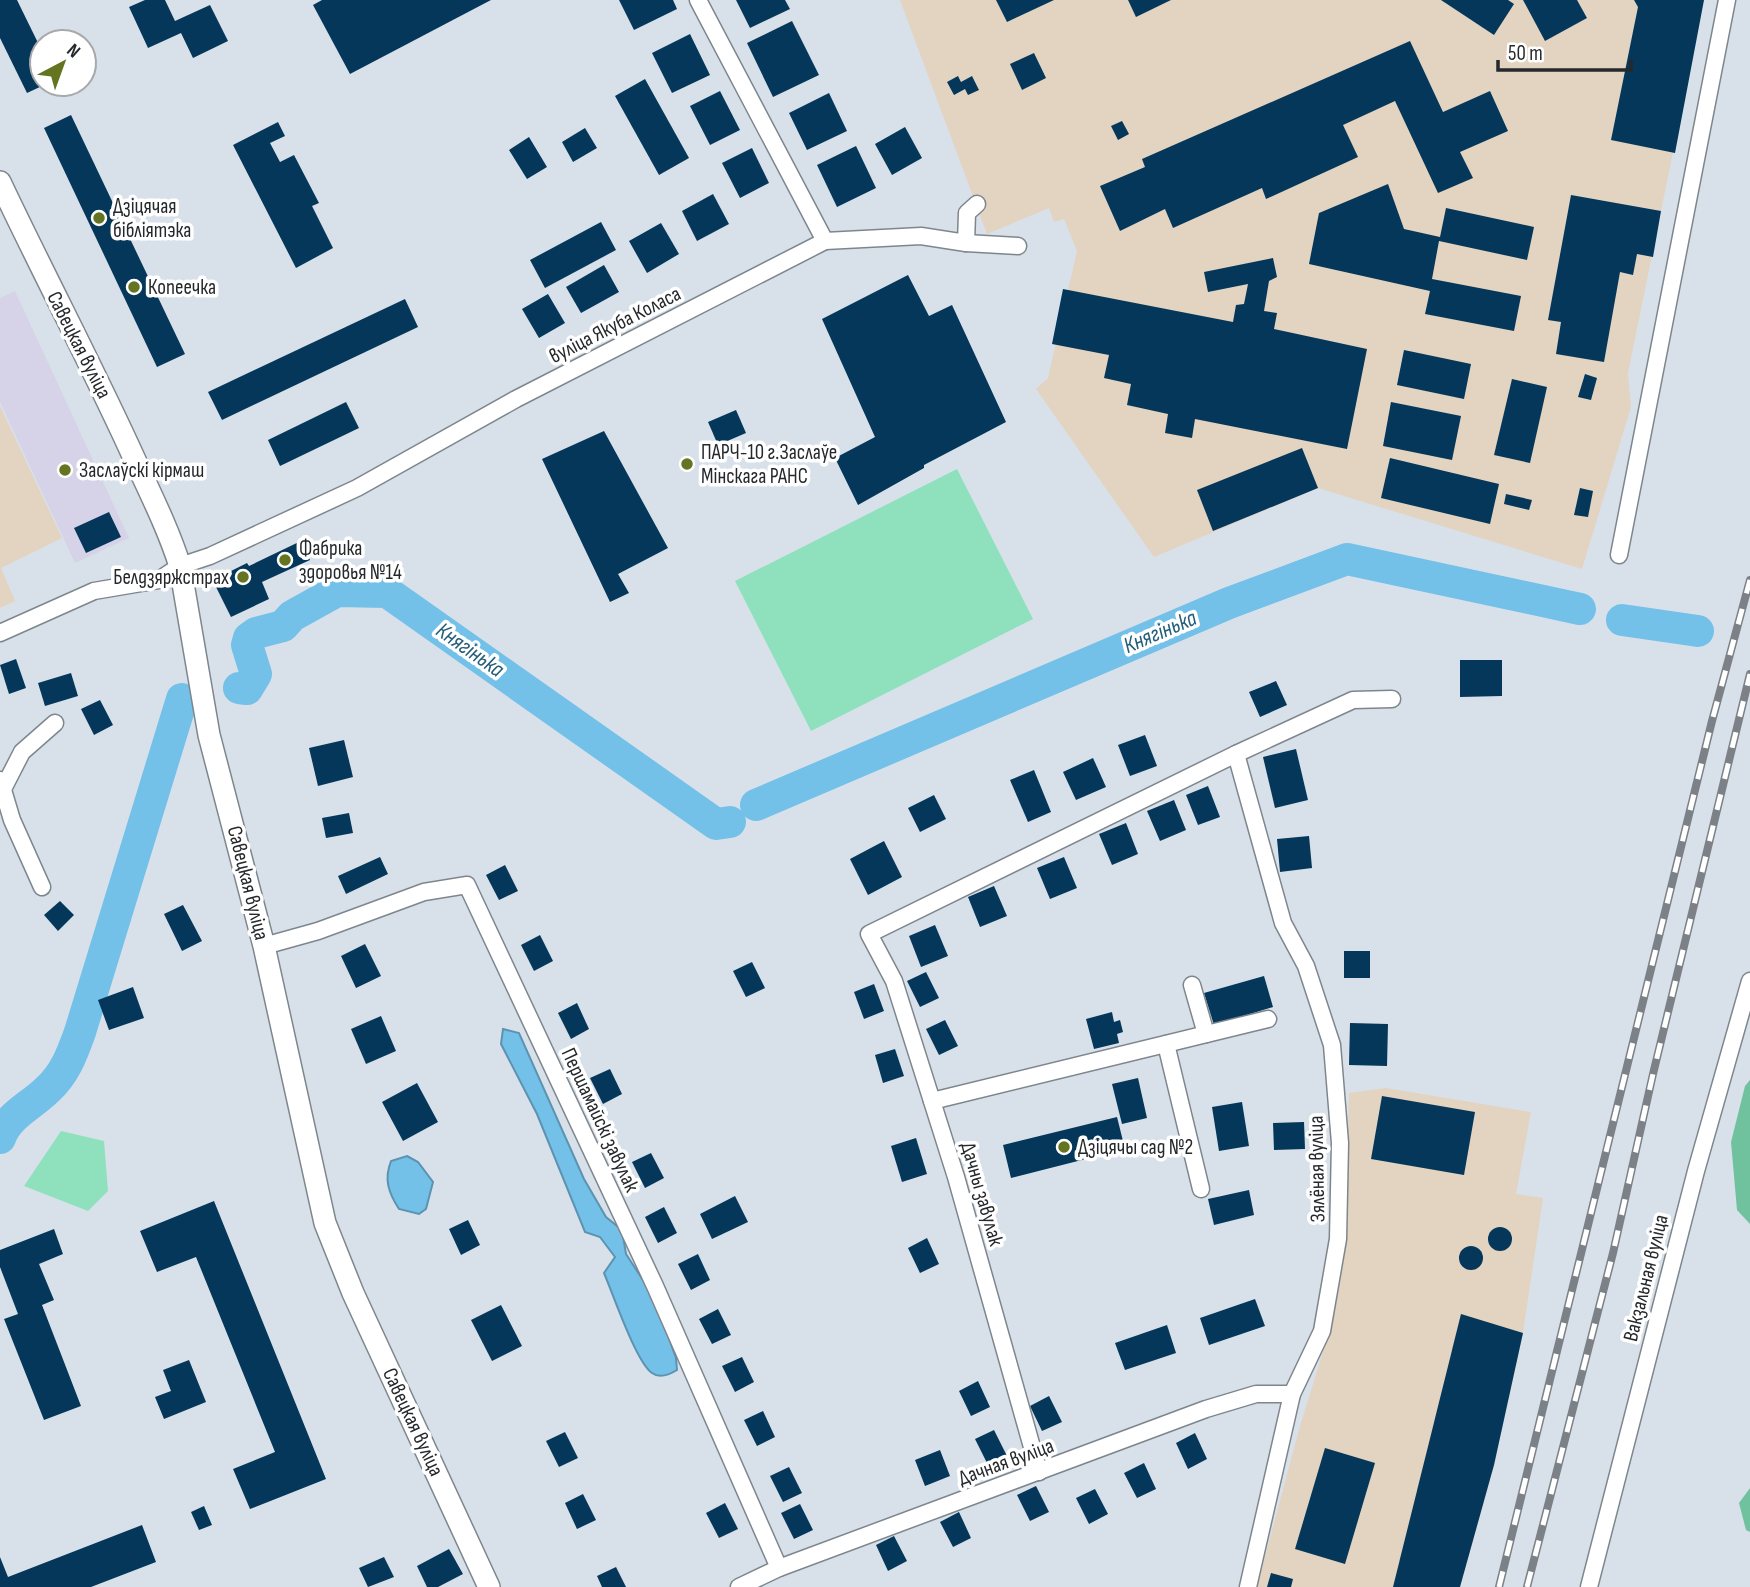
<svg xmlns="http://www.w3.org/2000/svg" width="1750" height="1587" font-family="'Sofia Sans Condensed',sans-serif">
	<rect width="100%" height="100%" fill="#d8e1e9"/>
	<path fill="#d6d3e9" d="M15 291 129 538 75 563 0 402V298Z"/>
	<g fill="#e3d3c1">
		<path d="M900 0H1704L1628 373 1631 407 1582 569 1318 488 1154 557 1036 389 1048 378 1077 251 1064 219 1054 222 1049 208 987 234Z"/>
		<path d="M0 406 62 538 1 568 15 601 0 608Z"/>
		<path d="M1386 1088 1531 1112 1516 1194 1543 1198 1523 1333 1494 1465 1460 1587H1257L1300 1426 1331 1326 1344 1256 1349 1093Z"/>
	</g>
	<g fill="#8fe1bd">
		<path d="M957 469 1033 619 811 731 735 581Z"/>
		<path d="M61 1131 104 1141 108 1191 88 1211 24 1186Z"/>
	</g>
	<g fill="#70c29f">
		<path d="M1750 1080V1224L1737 1210 1731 1142 1745 1086Z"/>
		<path d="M1750 1488V1532L1746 1530 1739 1503Z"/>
	</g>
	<g fill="#73c0e9" stroke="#5c93b0" stroke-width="2">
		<path d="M503 1029 519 1033 584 1179 606 1217 622 1230 626 1254 654 1297 676 1358 677 1370C669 1375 660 1379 652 1373 636 1362 613 1294 604 1273L615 1257 600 1237 585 1232 537 1114 501 1044Z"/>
		<path d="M407 1156 418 1162 433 1182 426 1209 419 1214 399 1209C388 1192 384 1179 391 1161Z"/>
	</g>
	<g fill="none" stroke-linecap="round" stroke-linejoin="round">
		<g stroke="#73c0e9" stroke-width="32">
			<path d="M1622 620 1698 631"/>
			<path d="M239 688 247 689 256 674 247 645 249 638 256 633 283 626 292 616 337 591 387 592 716 824 730 822"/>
			<path d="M756 805 1229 603 1347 559 1580 609"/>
			<path d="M0 1138C8 1115 31 1106 47 1090 65 1074 72 1054 80 1032L182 699"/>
		</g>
	</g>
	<g fill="#043759">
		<path d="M0 0H17L42 51V86L27 93 0 38Z"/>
		<path d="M145 0H165L175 21 210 5 228 41 193 58 181 33 148 48 129 7Z"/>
		<path d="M322 0H491L350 74 313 5Z"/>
		<path d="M619 0H673L677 9 634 30Z"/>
		<path d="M736 0H785L790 9 750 28Z"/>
		<path d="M996 0H1054L1007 22Z"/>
		<path d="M1128 0H1171L1136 17Z"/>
		<path d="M1441 0H1508L1514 4 1494 35Z"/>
		<path d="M1523 0H1577L1587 18 1545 41Z"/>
		<path d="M1634 0H1704L1675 153 1611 140 1638 7Z"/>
		<path d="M792 21 819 75 773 97 747 43Z"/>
		<path d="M690 34 710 75 672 93 652 53Z"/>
		<path d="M1410 41 1443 112 1490 91 1508 131 1460 152 1473 178 1438 193 1395 101 1343 125 1358 157 1266 199 1262 188 1173 228 1165 209 1120 231 1100 186 1145 167 1142 159Z"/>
		<path d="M1034 53 1046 78 1022 90 1010 64Z"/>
		<path d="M958 76 961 82 972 76 979 90 968 95 965 89 954 95 947 82Z"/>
		<path d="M645 79 689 158 659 175 615 96Z"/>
		<path d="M720 91 740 130 710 145 690 106Z"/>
		<path d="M829 93 847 131 807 150 789 113Z"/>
		<path d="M71 115 185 354 157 367 44 128Z"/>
		<path d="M1122 121 1129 134 1118 140 1111 126Z"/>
		<path d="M278 122 285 136 270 143 280 162 294 155 319 203 312 206 333 248 296 268 233 145Z"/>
		<path d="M905 127 922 158 892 175 875 144Z"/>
		<path d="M585 128 597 148 573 162 562 142Z"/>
		<path d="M529 137 547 167 527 179 509 150Z"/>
		<path d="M856 146 876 188 837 207 817 165Z"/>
		<path d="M752 148 769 183 740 198 722 163Z"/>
		<path d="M1388 184 1404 229 1440 237 1446 208 1534 227 1527 260 1439 241 1432 279 1521 296 1514 331 1425 314 1430 291 1309 264 1319 213Z"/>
		<path d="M713 194 729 224 697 241 682 211Z"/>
		<path d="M1571 195 1661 211 1653 257 1637 254 1633 275 1620 272 1604 362 1556 354 1561 322 1548 320Z"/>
		<path d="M601 222 616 250 545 288 530 260Z"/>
		<path d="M661 223 679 254 647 273 629 241Z"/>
		<path d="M1273 258 1277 277 1269 281 1264 311 1277 313 1274 329 1367 349 1347 449 1195 419 1192 438 1165 433 1168 414 1127 405 1131 384 1104 378 1109 355 1052 344 1063 289 1233 322 1236 305 1244 304 1248 284 1208 292 1204 272Z"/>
		<path d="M604 265 619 292 581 313 566 287Z"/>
		<path d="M908 275 929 316 952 305 1006 422 924 465V468L858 505 835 458 875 437 822 319Z"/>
		<path d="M548 294 565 323 539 338 522 309Z"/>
		<path d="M405 299 418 327 222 420 208 392Z"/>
		<path d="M1404 350 1471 364 1464 399 1397 385Z"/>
		<path d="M1585 374 1597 378 1591 400 1578 397Z"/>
		<path d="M1512 379 1547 387 1530 463 1494 455Z"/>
		<path d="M346 402 359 428 280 466 268 440Z"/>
		<path d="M1391 402 1461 416 1452 460 1383 446Z"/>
		<path d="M736 410 746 433 718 445 708 422Z"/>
		<path d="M604 431 668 548 618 574 629 593 610 602 542 459Z"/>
		<path d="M1302 448 1318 488 1213 531 1197 490Z"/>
		<path d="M1390 458 1499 484 1490 524 1381 498Z"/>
		<path d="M1580 488 1593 491 1588 517 1574 515Z"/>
		<path d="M1506 494 1532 500 1529 510 1504 504Z"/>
		<path d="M109 512 121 537 86 553 74 528Z"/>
		<path d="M301 541 310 560 262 582 269 599 231 617 215 585 226 580 223 575 247 563 249 566Z"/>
		<path d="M16 659 26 688 9 694 0 665Z"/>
		<path d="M1460 660H1502V696L1460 697Z"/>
		<path d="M71 673 78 696 45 706 38 683Z"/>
		<path d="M1276 681 1287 705 1260 717 1249 692Z"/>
		<path d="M100 700 113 725 94 735 81 709Z"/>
		<path d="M1145 735 1157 766 1130 776 1118 745Z"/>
		<path d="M344 740 353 777 318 786 309 748Z"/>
		<path d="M1296 749 1308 800 1275 808 1263 757Z"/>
		<path d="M1093 758 1106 787 1076 800 1063 772Z"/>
		<path d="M1034 770 1051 812 1028 822 1010 780Z"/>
		<path d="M1208 786 1220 817 1198 825 1186 795Z"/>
		<path d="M934 795 946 819 920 832 908 808Z"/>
		<path d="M1174 800 1186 830 1160 841 1147 811Z"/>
		<path d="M349 813 353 833 326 838 322 818Z"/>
		<path d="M1126 823 1138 854 1112 865 1099 834Z"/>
		<path d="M1309 836 1312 868 1280 872 1277 839Z"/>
		<path d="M884 841 902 877 868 895 850 859Z"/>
		<path d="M380 857 388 874 346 894 338 876Z"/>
		<path d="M1064 857 1077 888 1050 899 1037 868Z"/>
		<path d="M505 865 518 891 499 900 486 875Z"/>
		<path d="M994 886 1007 916 980 927 968 897Z"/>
		<path d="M60 901 74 915 58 931 44 915Z"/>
		<path d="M183 905 202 941 182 951 164 914Z"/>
		<path d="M935 925 948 956 921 967 909 936Z"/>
		<path d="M540 935 553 961 534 971 521 945Z"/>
		<path d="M365 944 381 976 356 988 341 956Z"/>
		<rect x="1344" y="951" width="26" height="27"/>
		<path d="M752 962 765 988 746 997 733 971Z"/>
		<path d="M926 972 939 998 920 1007 907 981Z"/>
		<path d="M1264 976 1273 1007 1214 1025 1204 993Z"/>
		<path d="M874 984 884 1011 864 1019 854 992Z"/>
		<path d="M133 987 144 1018 109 1030 98 1000Z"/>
		<path d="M577 1003 589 1029 571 1039 558 1013Z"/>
		<path d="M1112 1012 1114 1022 1120 1020 1123 1032 1117 1034 1119 1043 1094 1049 1086 1019Z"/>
		<path d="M381 1016 396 1051 366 1064 351 1029Z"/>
		<path d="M945 1020 958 1046 939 1055 926 1029Z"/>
		<path d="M1350 1023 1388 1024 1387 1066 1349 1065Z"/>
		<path d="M895 1049 904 1076 883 1083 875 1055Z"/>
		<path d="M610 1069 622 1094 603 1104 590 1078Z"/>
		<path d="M1138 1078 1147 1118 1122 1124 1112 1084Z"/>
		<path d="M417 1083 438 1122 403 1141 382 1102Z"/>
		<path d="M1382 1096 1475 1112 1464 1175 1371 1159Z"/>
		<path d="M1242 1102 1249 1146 1219 1151 1212 1107Z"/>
		<path d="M1117 1117 1125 1149 1011 1178 1003 1145Z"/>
		<path d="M1304 1122 1305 1149 1274 1150 1273 1123Z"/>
		<path d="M916 1138 927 1174 902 1182 891 1146Z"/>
		<path d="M651 1153 664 1178 645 1188 632 1162Z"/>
		<path d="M1249 1190 1254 1215 1214 1225 1208 1199Z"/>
		<path d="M735 1196 748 1222 712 1239 700 1214Z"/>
		<path d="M214 1201 326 1479 250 1509 233 1469 275 1452 196 1257 157 1272 140 1231Z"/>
		<path d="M664 1207 677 1233 658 1243 645 1217Z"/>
		<path d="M468 1220 480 1245 461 1255 449 1229Z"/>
		<circle cx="1500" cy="1239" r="12"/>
		<path d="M54 1229 63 1254 39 1264 54 1300 42 1305 81 1406 44 1420 4 1319 18 1314 0 1267V1250Z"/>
		<path d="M927 1238 939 1264 920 1273 908 1248Z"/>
		<circle cx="1471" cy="1258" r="12"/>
		<path d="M698 1254 710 1280 691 1290 678 1264Z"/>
		<path d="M1255 1299 1265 1326 1209 1345 1200 1318Z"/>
		<path d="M501 1305 522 1346 492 1361 471 1320Z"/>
		<path d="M718 1309 731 1335 712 1344 699 1319Z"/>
		<path d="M1461 1314 1523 1333 1494 1465 1460 1587H1393Z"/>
		<path d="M1167 1325 1176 1353 1125 1370 1115 1343Z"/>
		<path d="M742 1357 754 1382 735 1392 722 1366Z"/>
		<path d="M189 1360 206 1402 164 1419 155 1397 171 1391 163 1370Z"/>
		<path d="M978 1381 990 1407 971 1416 959 1391Z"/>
		<path d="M1049 1396 1062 1422 1042 1431 1030 1406Z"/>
		<path d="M763 1411 775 1437 757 1446 744 1420Z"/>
		<path d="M994 1430 1007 1456 988 1465 975 1439Z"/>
		<path d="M565 1432 578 1458 559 1467 546 1441Z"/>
		<path d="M1195 1433 1207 1459 1188 1469 1176 1443Z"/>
		<path d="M1325 1448 1375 1463 1345 1564 1295 1549Z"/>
		<path d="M940 1450 950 1476 925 1486 915 1460Z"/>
		<path d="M1144 1463 1156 1489 1137 1498 1124 1473Z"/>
		<path d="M789 1467 802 1493 783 1502 770 1476Z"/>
		<path d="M1036 1486 1049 1512 1030 1521 1017 1495Z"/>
		<path d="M1095 1489 1108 1514 1089 1524 1076 1498Z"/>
		<path d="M583 1494 596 1520 577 1529 565 1503Z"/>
		<path d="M725 1503 738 1529 719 1538 706 1513Z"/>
		<path d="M800 1504 813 1530 794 1539 781 1513Z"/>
		<path d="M204 1506 212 1525 199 1530 191 1512Z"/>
		<path d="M959 1512 971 1538 953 1547 940 1522Z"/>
		<path d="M142 1525 156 1562 91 1587H0V1557L8 1577Z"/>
		<path d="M894 1536 907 1561 888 1571 876 1545Z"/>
		<path d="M449 1549 463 1574 438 1587H427L417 1566Z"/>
		<path d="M384 1557 394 1577 368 1587 359 1568Z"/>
		<path d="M616 1567 626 1587H602L597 1576Z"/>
		<path d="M1271 1573 1293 1579 1291 1587H1267Z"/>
	</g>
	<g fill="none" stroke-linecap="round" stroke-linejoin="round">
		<g stroke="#7e868d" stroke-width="19">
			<g id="street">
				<path d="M825 241 921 236 966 243 1018 246"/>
				<path d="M966 243 967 213 977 204"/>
				<path d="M1619 555 1727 0"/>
				<path d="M0 633 94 591 159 580 180 566 210 556 357 488 516 399 825 241 698 0"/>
				<path d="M1236 754 1283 923 1306 966 1332 1045 1340 1143 1338 1239 1322 1331 1292 1394 1248 1587"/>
				<path d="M0 780 12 820 42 887"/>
				<path d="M3 789 22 752 55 723"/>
				<path d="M264 946 318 931 424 892 467 885 655 1286 779 1568"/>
				<path d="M1192 985 1206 1034"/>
				<path d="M1166 1044 1201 1189"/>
				<path d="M932 1101 1268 1019"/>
				<path d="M1039 1472 956 1177 894 981 869 934 1236 754 1353 700 1392 699"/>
				<path d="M739 1587 779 1568 1206 1409 1256 1394H1292"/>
				<path d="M1589 1587 1696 1171 1750 981"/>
			</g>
		</g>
		<g stroke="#7e868d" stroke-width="24">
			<path id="secondary" d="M0 182C42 271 88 358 129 447 147 487 167 525 180 566L209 735 264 946 325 1223 353 1293 489 1587"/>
		</g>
		<use href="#street" stroke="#fff" stroke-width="16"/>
		<use href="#secondary" stroke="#fff" stroke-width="21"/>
		<g stroke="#7b8186" stroke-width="8">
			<g id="rail">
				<path d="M1499 1587 1712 721 1750 580"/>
				<path d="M1527 1587 1613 1253 1653 1074 1750 674"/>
			</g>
		</g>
		<use href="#rail" stroke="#fff" stroke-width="5" stroke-dasharray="16" stroke-linecap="butt"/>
	</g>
	<g fill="#647420" stroke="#fff" stroke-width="2.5">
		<circle cx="99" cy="218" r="7"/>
		<circle cx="134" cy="287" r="7"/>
		<circle cx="687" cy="464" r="7"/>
		<circle cx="65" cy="470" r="7"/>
		<circle cx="285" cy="560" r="7"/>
		<circle cx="243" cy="577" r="7"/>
		<circle cx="1064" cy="1147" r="7"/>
	</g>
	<g text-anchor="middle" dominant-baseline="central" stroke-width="7" stroke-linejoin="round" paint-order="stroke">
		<g font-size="21" fill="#26292c" stroke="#fff" text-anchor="start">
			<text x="113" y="206">Дзіцячая<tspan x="113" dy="24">бібліятэка</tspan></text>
			<text x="148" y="287">Копеечка</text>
			<text x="701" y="452">ПАРЧ-10 г.Заслаўе<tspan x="701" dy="24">Мінскага РАНС</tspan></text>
			<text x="79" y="470">Заслаўскі кірмаш</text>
			<text x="299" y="548">Фабрика<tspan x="299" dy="24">здоровья №14</tspan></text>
			<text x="229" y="577" text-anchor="end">Белдзяржстрах</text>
			<text x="1078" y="1147">Дзіцячы сад №2</text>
		</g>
		<g font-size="21" fill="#26292c" stroke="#fff">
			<text transform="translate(615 325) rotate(-27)">вуліца Якуба Коласа</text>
			<text transform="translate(79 345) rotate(63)">Савецкая вуліца</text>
			<text transform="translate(248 883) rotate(76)">Савецкая вуліца</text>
			<text transform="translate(600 1120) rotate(65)">Першамайскі завулак</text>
			<text transform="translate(1317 1169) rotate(-91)">Зялёная вуліца</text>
			<text transform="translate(982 1194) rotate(74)">Дачны завулак</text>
			<text transform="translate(1646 1278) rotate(-76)">Вакзальная вуліца</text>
			<text transform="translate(413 1422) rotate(65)">Савецкая вуліца</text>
			<text transform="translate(1006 1462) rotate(-20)">Дачная вуліца</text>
		</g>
		<g font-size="23" font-style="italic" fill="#245e7b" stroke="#fff">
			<text transform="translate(1160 632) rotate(-23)">Княгінька</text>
			<text transform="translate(470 650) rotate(35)">Княгінька</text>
		</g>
	</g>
	<g transform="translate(63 63) rotate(41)"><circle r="33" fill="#ffffff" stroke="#a8a9ab" stroke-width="2"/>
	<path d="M0-5L12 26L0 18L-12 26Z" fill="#647420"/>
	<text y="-10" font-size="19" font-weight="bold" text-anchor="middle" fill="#26292c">N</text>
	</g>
	<path d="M1498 60v10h133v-10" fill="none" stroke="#26292c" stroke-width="3.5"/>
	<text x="1508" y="60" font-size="21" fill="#26292c" stroke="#ffffff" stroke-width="5" paint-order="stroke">50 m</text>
</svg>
